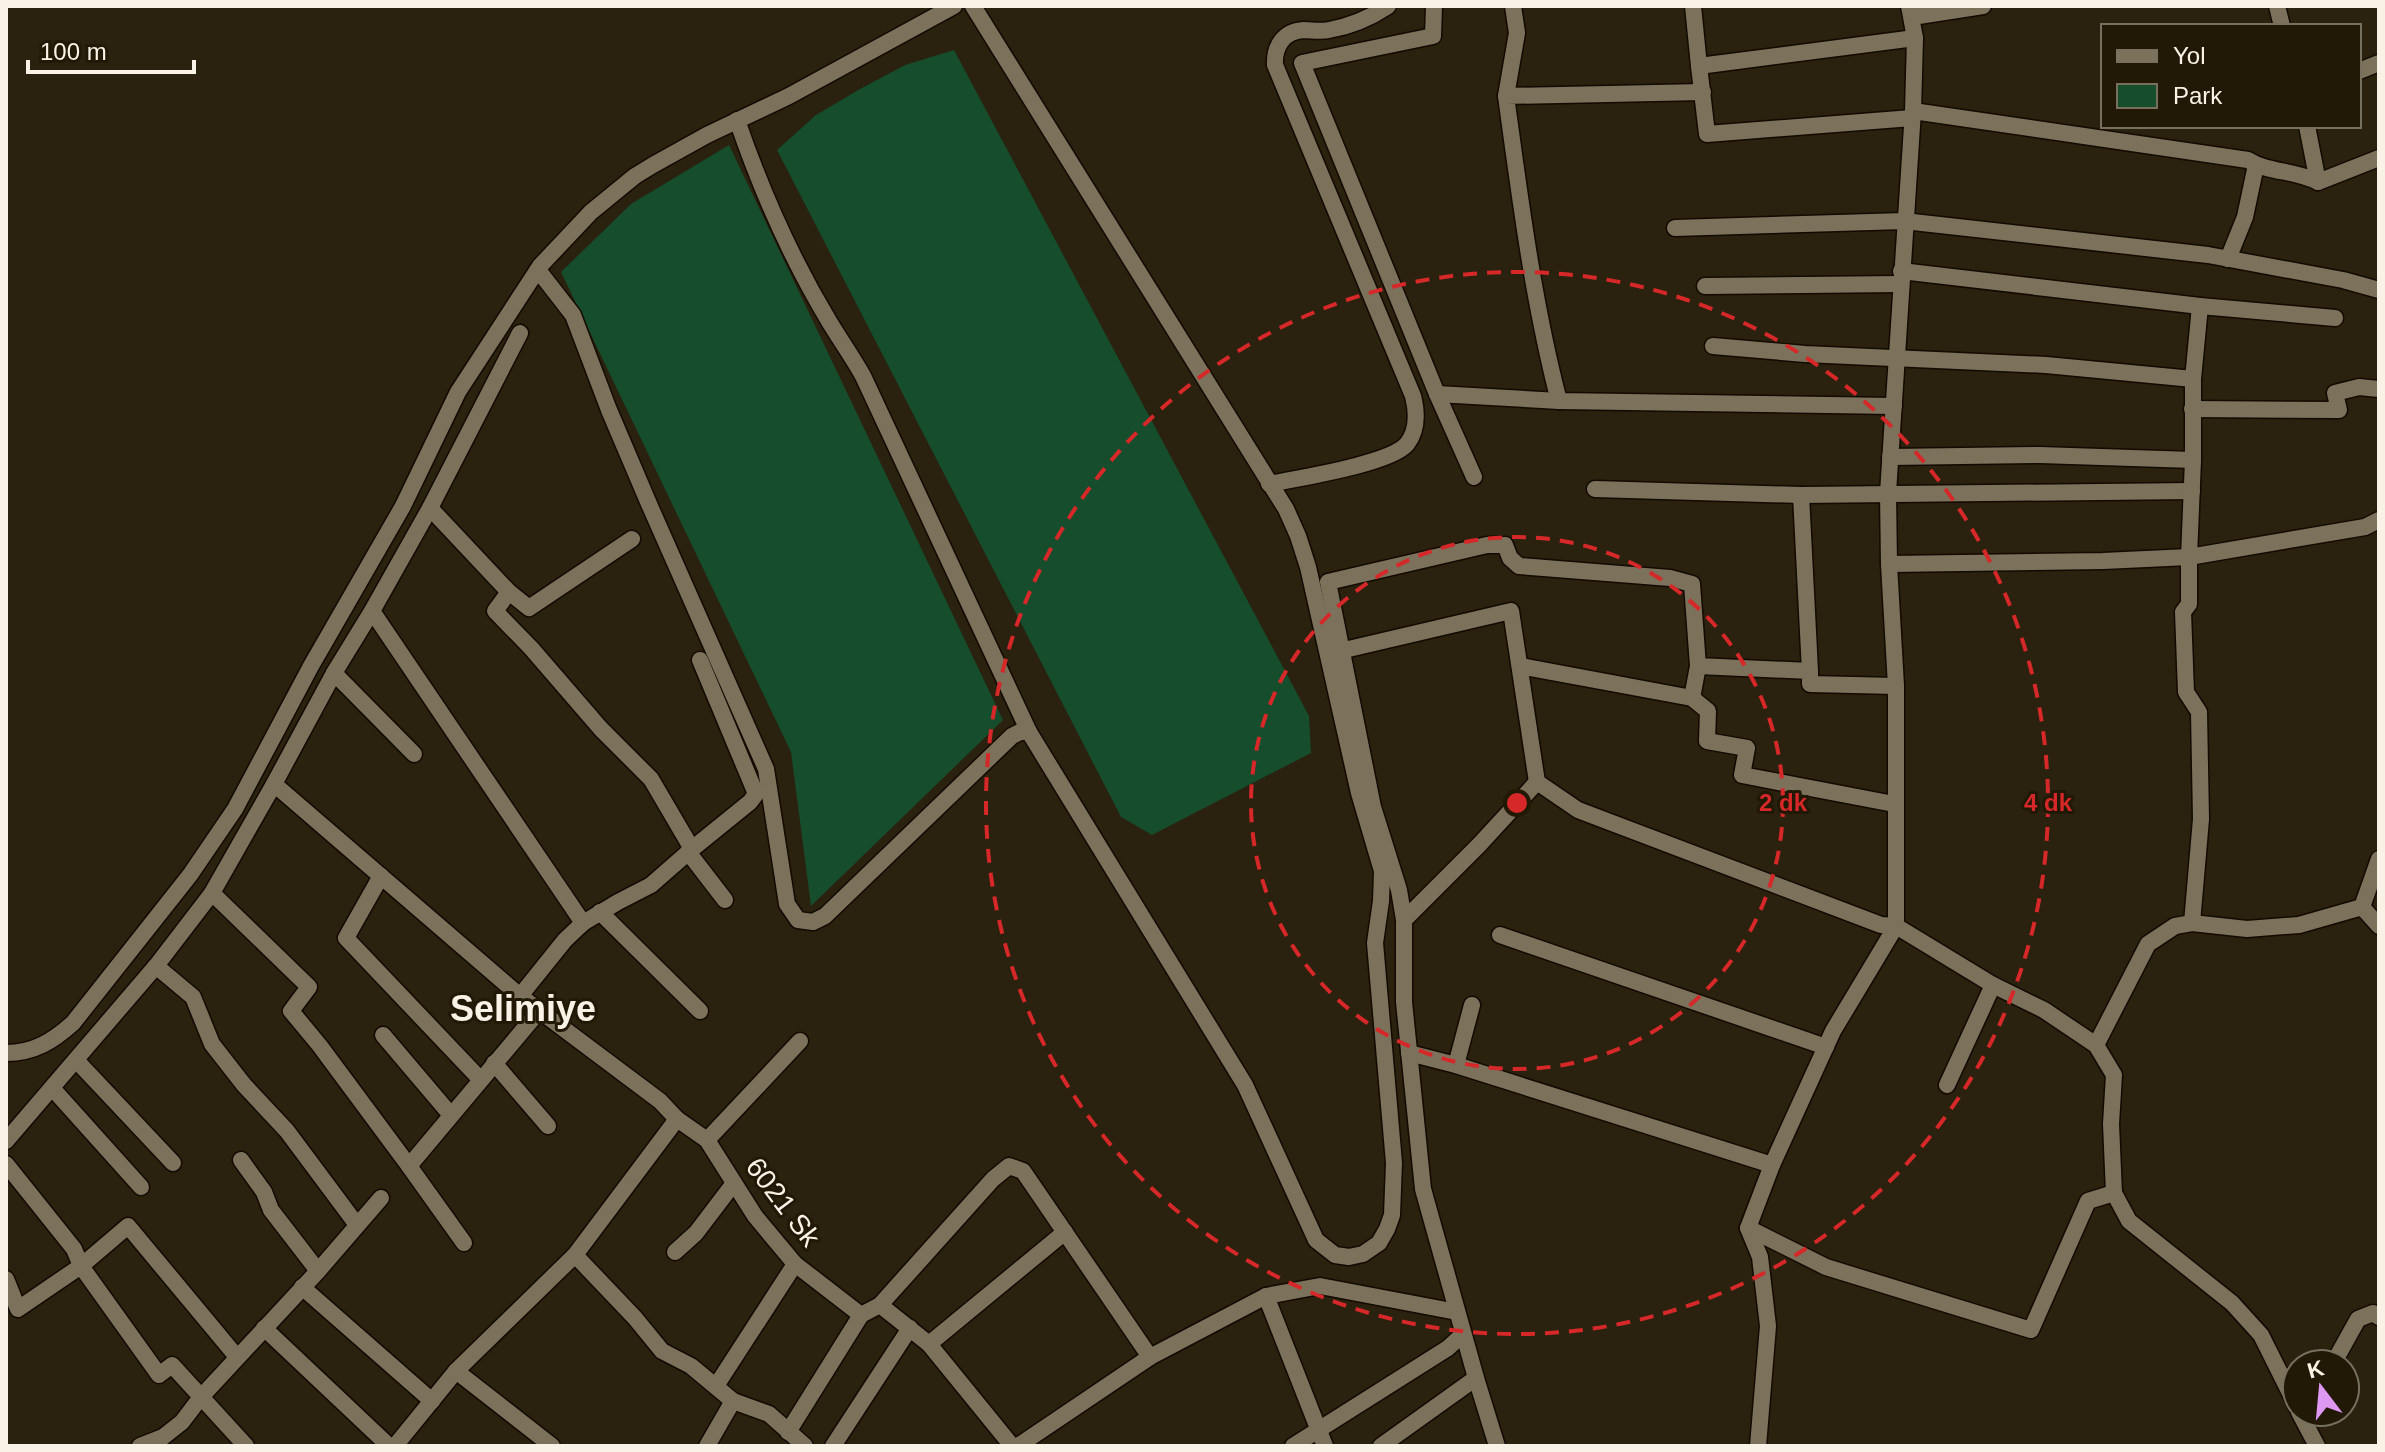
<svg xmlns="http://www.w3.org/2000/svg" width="2385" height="1452" font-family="Helvetica,sans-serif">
	<rect width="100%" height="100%" fill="#2a210e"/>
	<g fill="#164d2d">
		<path d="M954 50 1309 716 1311 753 1152 835 1121 817 777 150 816 115 860 89 905 65Z"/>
		<path d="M729 145 1003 720 811 906 791 752 561 272 631 204Z"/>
	</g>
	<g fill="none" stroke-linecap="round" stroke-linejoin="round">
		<g stroke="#130a00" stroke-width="19">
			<g id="minor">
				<path d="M1434 6 1433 36 1302 63 1437 394"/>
				<path d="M1693 6 1699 66"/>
				<path d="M1909 6 1915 38 1913 111 1888 493 1889 564 1896 686V926L1993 985 2044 1010 2096 1045 2114 1075 2111 1124 2114 1193 2129 1221 2232 1303 2261 1335 2297 1407"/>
				<path d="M2277 6 2282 26"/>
				<path d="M1912 17 1983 6"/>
				<path d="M2359 71 2379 63"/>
				<path d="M1506 96 1517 33 1513 6"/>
				<path d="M1913 111 2248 160C2268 173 2296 170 2318 182L2379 158"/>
				<path d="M1912 118 1707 134 1699 66 1915 38"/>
				<path d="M737 120C761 190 792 260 830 323 841 341 853 358 863 376L1029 732"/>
				<path d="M2307 126 2318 182"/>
				<path d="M1675 228 1904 221 2208 255 2343 280 2379 290"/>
				<path d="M2228 259 2245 217 2256 165"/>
				<path d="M538 270 573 315 609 410 649 504 766 769 787 904 798 920 813 922 825 916 1012 736 1020 732H1029L1245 1085 1316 1240 1335 1255 1349 1257 1363 1254 1379 1243 1387 1229 1392 1215 1394 1163 1375 943 1381 901 1382 871 1359 793 1308 567 1298 536 1286 509 973 6"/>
				<path d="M1901 271 2200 306 2335 318"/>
				<path d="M1705 286 1900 284"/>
				<path d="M1713 346 1805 354 2046 365 2193 379"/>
				<path d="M1559 401C1533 301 1520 198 1506 96L1703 92"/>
				<path d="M2192 409 2339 410 2335 393 2359 387 2379 389"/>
				<path d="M1890 457 2040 455 2193 460"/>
				<path d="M1474 477 1437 394 1559 401 1894 406"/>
				<path d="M1269 484C1298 478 1390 464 1407 444 1418 430 1417 412 1413 396L1275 65C1274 47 1283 31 1304 30 1312 30 1320 32 1329 30 1351 26 1370 18 1388 6"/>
				<path d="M1595 489 1801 495 2192 491"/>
				<path d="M1801 495 1810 671"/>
				<path d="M430 508 509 592 495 611 531 648 601 729 651 779 692 849"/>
				<path d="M1889 564 2103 561 2189 557 2365 527 2379 520"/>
				<path d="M509 592 529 608 632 539"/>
				<path d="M372 611 583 923"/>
				<path d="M1340 651 1511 611 1537 782 1578 810 1881 925 1896 926 1833 1031 1772 1165 1748 1228 1760 1257 1768 1326 1758 1446"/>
				<path d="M1520 666 1692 698 1708 711 1707 741 1747 748 1742 775 1894 804"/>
				<path d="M334 673 414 754"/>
				<path d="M1692 698 1698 666"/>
				<path d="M274 784 520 996 660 1101 677 1119 707 1140 755 1216 795 1264 861 1315 880 1305 929 1344 1012 1446"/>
				<path d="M688 852 725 900"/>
				<path d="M381 876 346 938 480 1079"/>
				<path d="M212 893 309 987 291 1011 320 1046 409 1166"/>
				<path d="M2362 907 2379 859"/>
				<path d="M600 912 700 1011"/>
				<path d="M1404 920 1479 845 1537 782"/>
				<path d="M2192 923 2201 819 2199 712 2186 692 2183 612 2189 604V557L2193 460V379L2200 306"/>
				<path d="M1500 935 1826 1047"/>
				<path d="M156 966 193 997 212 1044 244 1085 287 1131 357 1225"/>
				<path d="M520 996 565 940 583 923 618 902 651 885 692 849 750 802 756 794 700 660"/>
				<path d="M383 1035 450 1114"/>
				<path d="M2096 1045 2148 944 2175 926 2192 923 2247 929 2299 925 2362 907 2379 926"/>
				<path d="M6 1053C34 1053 53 1041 73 1023L190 875 235 809 311 666 403 506 458 392 540 266 591 212 635 176 653 165 707 135 789 96 954 6"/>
				<path d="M1409 1053 1456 1065 1772 1165"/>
				<path d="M76 1060 173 1163"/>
				<path d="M494 1063 548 1126"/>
				<path d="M1456 1065 1472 1005"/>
				<path d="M1947 1085 1993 985"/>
				<path d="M53 1089 141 1187"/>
				<path d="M707 1140 800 1041"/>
				<path d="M6 1141 156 966 212 893 274 784 334 673 372 611 430 508 520 333"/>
				<path d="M241 1160 264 1192 271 1210 318 1271"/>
				<path d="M6 1164 74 1249 81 1266 159 1375 172 1365 246 1446"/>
				<path d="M1748 1228 1826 1267 2031 1330 2088 1201 2114 1193"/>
				<path d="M464 1243 409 1166 539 1011"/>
				<path d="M675 1252 696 1233 734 1183"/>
				<path d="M575 1255 635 1318 662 1351 691 1366 733 1401 769 1414 805 1446"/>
				<path d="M6 1279 18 1309 81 1266 128 1226 237 1357"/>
				<path d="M302 1287 432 1401"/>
				<path d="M1266 1296 1325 1446"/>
				<path d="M880 1305 993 1179 1009 1166 1023 1171 1150 1357"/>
				<path d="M264 1328 389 1446"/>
				<path d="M929 1344 1065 1232"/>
				<path d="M2333 1364 2358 1319 2373 1313 2379 1317"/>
				<path d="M456 1371 552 1446"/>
				<path d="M716 1386 795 1264"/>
				<path d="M2299 1412 2317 1446"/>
				<path d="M788 1432 861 1315"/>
				<path d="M140 1446 163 1437 182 1422 201 1397 318 1271 381 1198"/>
				<path d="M395 1446 456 1371 575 1255 677 1119"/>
				<path d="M707 1446 733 1401"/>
				<path d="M833 1446 910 1328"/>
				<path d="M1018 1446 1150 1357 1266 1296 1320 1286 1457 1312"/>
				<path d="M1293 1446 1448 1348 1463 1334"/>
				<path d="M1381 1446 1476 1378"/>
				<path d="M1497 1446 1476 1378 1423 1189 1404 1002V920L1399 890 1373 807 1328 582 1487 545H1505L1510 558 1519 566 1670 578 1692 584 1698 666 1810 671V684L1896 686"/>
			</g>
		</g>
		<use href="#minor" stroke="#7c715b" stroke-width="16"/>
	</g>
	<g fill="none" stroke="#d62828" stroke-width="4" stroke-dasharray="14 10">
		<circle cx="1517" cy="803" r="266"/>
		<circle cx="1517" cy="803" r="531"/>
	</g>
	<g text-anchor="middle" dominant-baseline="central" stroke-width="6" stroke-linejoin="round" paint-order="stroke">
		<g font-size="28" fill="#f9f3e7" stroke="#211805">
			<text transform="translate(783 1202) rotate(53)">6021 Sk</text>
		</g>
		<g font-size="36" font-weight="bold" fill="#f9f3e7" stroke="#211805">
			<text x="523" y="1008">Selimiye</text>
		</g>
	</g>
	<circle cx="1517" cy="803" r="12" fill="#d62828" stroke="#211805" stroke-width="4"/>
	<g font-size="24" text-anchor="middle" font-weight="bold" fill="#d62828" stroke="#211805" stroke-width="6" stroke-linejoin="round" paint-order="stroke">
		<text x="1783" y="811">2 dk</text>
		<text x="2048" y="811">4 dk</text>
	</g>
	<rect width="2385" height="1452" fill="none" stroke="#f9f3e7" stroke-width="16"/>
	<rect x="2101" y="24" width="260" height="104" fill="#211805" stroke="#77705f" stroke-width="2"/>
	<rect x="2117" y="50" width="40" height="12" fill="#7c715b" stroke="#77705f" stroke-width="2"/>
	<text x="2173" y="64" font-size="24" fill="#f9f3e7">Yol</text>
	<rect x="2117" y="84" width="40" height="24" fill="#164d2d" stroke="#77705f" stroke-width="2"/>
	<text x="2173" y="104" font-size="24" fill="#f9f3e7">Park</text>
	<g transform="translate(2321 1388) rotate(344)"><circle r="38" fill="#211805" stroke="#77705f" stroke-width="2"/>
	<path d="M0-6L14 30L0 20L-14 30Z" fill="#de98f2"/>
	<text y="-12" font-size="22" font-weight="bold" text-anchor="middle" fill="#f9f3e7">K</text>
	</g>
	<path d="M28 60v12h166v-12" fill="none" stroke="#f9f3e7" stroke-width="4"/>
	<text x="40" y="60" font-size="24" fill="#f9f3e7" stroke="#211805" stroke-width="6" paint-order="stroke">100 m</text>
</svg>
